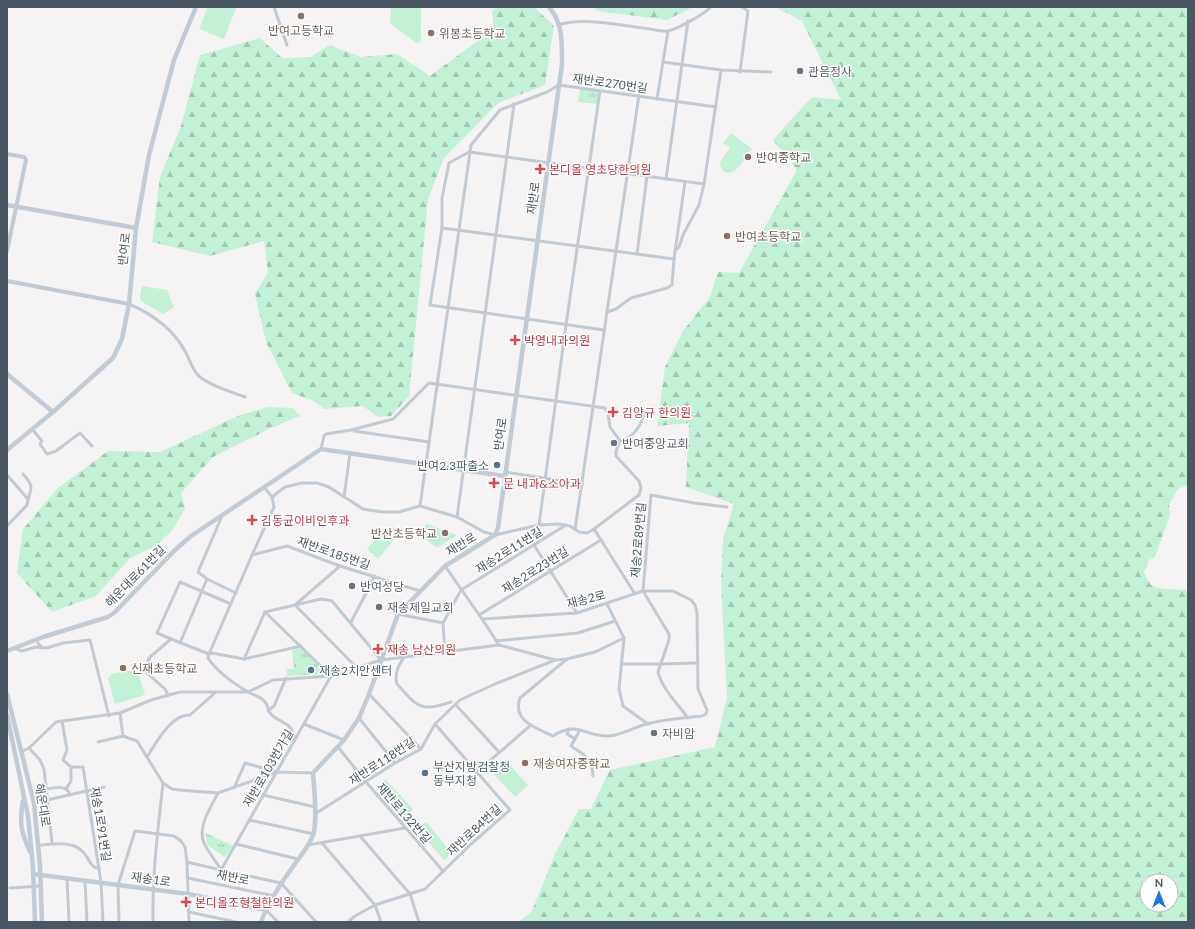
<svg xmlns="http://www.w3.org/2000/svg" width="1195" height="929" font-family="Lato,'Noto Sans KR',sans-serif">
	<defs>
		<pattern id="grass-tufts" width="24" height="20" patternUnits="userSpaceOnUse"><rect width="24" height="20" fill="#c3f1d5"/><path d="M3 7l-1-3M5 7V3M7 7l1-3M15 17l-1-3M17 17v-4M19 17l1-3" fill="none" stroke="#a0c6b0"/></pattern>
		<pattern id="forest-firs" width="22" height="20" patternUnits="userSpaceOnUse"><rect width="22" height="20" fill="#c3f1d5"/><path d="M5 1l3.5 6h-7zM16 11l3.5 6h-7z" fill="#a0c6b0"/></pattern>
	</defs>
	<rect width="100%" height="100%" fill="#f5f3f3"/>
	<g fill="url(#grass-tufts)">
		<path d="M580 88 600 91 598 104 578 102Z"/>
		<path d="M300 648 328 674 287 676 286 669H294L292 650Z"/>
		<path d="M206 833 233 846 225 857 207 845Z"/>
	</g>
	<g fill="url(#forest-firs)" fill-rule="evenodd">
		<path d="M498 7H534L554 26 545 85 498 103 444 158 428 199 409 396 391 416 378 417 363 406 324 409 314 401 292 393 266 342 255 294 268 272 264 241 210 256 152 242 160 177 181 126 200 55 260 38 282 58 311 57 329 45 361 57 397 54 430 76 494 29 492 11Z"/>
		<path d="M593 7H693L667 20 598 11Z"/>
		<path d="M775 7H1188V485L1178 489 1169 504 1170 515 1155 557 1149 560 1144 572C1146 577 1148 583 1153 586 1161 590 1177 589 1186 590L1188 593V922H519L532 911 555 854 579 809H591L610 770 715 747 727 698 721 582 723 539 734 504 686 487 689 423 657 426 665 367 683 331 710 297 718 272 739 273 797 170 773 140 812 97 841 100 802 21ZM1147 881H1171V905H1147Z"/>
		<path d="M268 407 293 408 300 416 271 428 213 457 181 493 185 508 174 528 157 545 129 559 96 596 52 612 17 573 23 529 58 488 108 451 160 452 240 415Z"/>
	</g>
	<g fill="#c3f1d5">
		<path d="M208 7H233L236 8 224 39 199 29Z"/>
		<path d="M391 7H421V42L416 43 390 23Z"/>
		<path d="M731 133 752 149C746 156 736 177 725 172 721 170 720 166 720 162L730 148 723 143Z"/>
		<path d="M142 286 167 290 174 307 163 314 141 301 140 297Z"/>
		<path d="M427 524 457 535 437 548 417 533Z"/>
		<path d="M384 528 396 537 378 559 367 549Z"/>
		<path d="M137 669 145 695 115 704 108 678 112 674Z"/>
		<path d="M507 762 528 785 515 797 494 774Z"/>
		<path d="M385 779 413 809 405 817 378 786Z"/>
		<path d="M426 822 452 853 444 860 417 829Z"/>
	</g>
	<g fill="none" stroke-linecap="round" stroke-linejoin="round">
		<g stroke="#c1cad2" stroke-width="3">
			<path d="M274 7 287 45"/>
			<path d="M558 25C583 17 618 25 644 28 651 29 661 32 668 31 678 29 704 14 711 7"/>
			<path d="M663 62 721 70 771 72"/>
			<path d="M740 72 748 11 742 7"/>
			<path d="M657 99 668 31"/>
			<path d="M469 152 449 163 442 198V228L430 305 604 330"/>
			<path d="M469 152 704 184"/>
			<path d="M666 179 688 21"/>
			<path d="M442 228 674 259"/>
			<path d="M675 250 679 247 683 235 699 205 704 184 721 70"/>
			<path d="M637 254 647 176"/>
			<path d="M129 304C152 314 173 329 185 351 190 359 192 371 200 377 212 387 230 391 245 397"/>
			<path d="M607 312 616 309 631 298 667 288 672 285 674 259 685 182"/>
			<path d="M32 429 42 441 40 444 47 454 56 451 80 433 92 446"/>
			<path d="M354 431 429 442"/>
			<path d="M620 441C635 437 642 424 645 410"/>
			<path d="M505 472 582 484"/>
			<path d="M23 474C32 484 33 486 28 499"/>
			<path d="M7 475 28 499 27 505 7 526"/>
			<path d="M272 497 285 487 302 483H317L329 487 363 509 382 512H399L420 506 457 517 484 532 495 535 539 525 558 524 570 526 579 532 587 533 594 529 639 495 641 488 639 481 616 456V451L620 441 610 427 608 414 605 408 429 383 393 419 351 430 326 434 324 436 321 449"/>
			<path d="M344 497 350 453"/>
			<path d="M420 506 471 145 500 110 547 92 559 85 716 107"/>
			<path d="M457 517 514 104"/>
			<path d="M539 525 566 325 600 91"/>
			<path d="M575 529 640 88"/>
			<path d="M594 529 635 594"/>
			<path d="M534 545 577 613"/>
			<path d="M252 555 274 507 272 497 264 487"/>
			<path d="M340 566 295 605 357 668"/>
			<path d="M445 566 482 619 577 613 643 591H673L691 600 695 605 697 613 698 689 707 710 706 714 702 716C684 718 664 719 647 724 634 727 622 735 609 736 585 737 578 720 553 736 536 728 512 721 520 698L567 659"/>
			<path d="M207 579 236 593"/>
			<path d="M607 604 624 638 619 689 623 706 648 724"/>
			<path d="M265 612 321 599 332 601 381 660"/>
			<path d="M398 614 443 623"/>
			<path d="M479 615 601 540"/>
			<path d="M482 619 499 645 555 660 567 659 595 652 624 638"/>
			<path d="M351 622 375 576"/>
			<path d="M171 639 157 633 180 582 231 604"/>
			<path d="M496 641 578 633 615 621"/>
			<path d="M38 643 42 648"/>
			<path d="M180 643 207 579 198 572 222 516"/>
			<path d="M14 648 22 651 36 647 47 648 63 643 90 640 109 716"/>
			<path d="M445 652 443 623 461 590 566 525"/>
			<path d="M404 657C399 665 394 673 397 684 406 693 415 708 429 707 436 707 444 704 451 702"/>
			<path d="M244 659 265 612"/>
			<path d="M622 664H660L697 663"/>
			<path d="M369 694 421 749"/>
			<path d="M168 695 165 689 147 673V663L150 657 171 639 209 654 252 555 287 546 340 566 420 591"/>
			<path d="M456 705 499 752"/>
			<path d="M268 711 274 706 286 678"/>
			<path d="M120 713 123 736 137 741 163 783 172 789 179 790 218 793 277 772 313 773"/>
			<path d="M359 718 395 763"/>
			<path d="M688 718C677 703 663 690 658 672L669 640V634L643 591 651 495 694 503 727 507"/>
			<path d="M62 721 67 750 63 760 71 767H83L101 882 103 922"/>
			<path d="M304 724 344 740"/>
			<path d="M569 729 567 734 575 739"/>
			<path d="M580 730 571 746C585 756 592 757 593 776"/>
			<path d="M295 740C290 721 286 726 273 716 267 712 269 705 264 701 260 696 253 695 248 692 233 683 217 672 208 658L209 654 212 653 244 659 301 646"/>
			<path d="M98 742 123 736"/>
			<path d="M338 747 366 782 443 871"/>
			<path d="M29 748 40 760 44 769 52 843"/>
			<path d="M21 752 29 748 56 722 120 713 151 700 180 692H248L273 680 331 676 381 660 499 645"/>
			<path d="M147 757C156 743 171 714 190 715L216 692"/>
			<path d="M477 772 531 725"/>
			<path d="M234 788 245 763 277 772"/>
			<path d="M46 789C55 788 67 784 70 795"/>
			<path d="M66 789 71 781V767"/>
			<path d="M218 793C211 807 197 827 204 843 208 852 216 861 221 870L281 883 316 922"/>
			<path d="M263 795 315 807"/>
			<path d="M34 803 104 787"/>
			<path d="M315 814 395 763 421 749 435 724 460 700 495 684 555 660"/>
			<path d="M249 820 314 834"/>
			<path d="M360 836 410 894 419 922"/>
			<path d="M322 843 375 905 381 922"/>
			<path d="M236 844 298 859"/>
			<path d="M38 845C56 844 76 839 87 857 89 861 90 864 94 867L99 868"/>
			<path d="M308 845 405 828"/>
			<path d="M187 862 221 870 331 676 265 612"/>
			<path d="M67 878 69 922"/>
			<path d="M188 878 274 896"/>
			<path d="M85 880 87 922"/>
			<path d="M10 888 40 886"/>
			<path d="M266 910 278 922"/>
			<path d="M189 912 236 922"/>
			<path d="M119 922 118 885 135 831 174 836 181 841 185 847 187 862 189 922"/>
			<path d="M153 922C152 875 158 829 163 783"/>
			<path d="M348 922 355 916 375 905 425 889 470 845 510 810 435 724"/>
		</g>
		<g stroke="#c1cad2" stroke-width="4">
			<path d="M7 154 24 157 26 160 7 251"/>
			<path d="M7 281 129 304"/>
		</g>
		<g stroke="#c1cbd6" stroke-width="4.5">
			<path d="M7 205 136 228"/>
			<path d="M7 374 53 412"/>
			<path d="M7 450 53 412 113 358 122 339 129 304 136 228 149 155 174 60 196 7"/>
			<path d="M7 651 43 637 108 617 114 613 175 550 191 536 321 449 504 476"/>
			<path d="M7 694 34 803 40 866 42 922"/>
			<path d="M7 715 28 816 33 867 35 922"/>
			<path d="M23 801C19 823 21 832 30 852"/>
			<path d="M33 874 188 894 266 910"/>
			<path d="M261 922C269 900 283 880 297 861 303 853 310 844 313 835 318 820 314 789 313 773L344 740 359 718 369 694 398 614 445 566 495 535 498 528 562 64C562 45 563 22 549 7"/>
		</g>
	</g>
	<g fill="#8d6e63" stroke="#fff" stroke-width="1.5">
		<circle cx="301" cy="16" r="4"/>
		<circle cx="431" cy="33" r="4"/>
		<circle cx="748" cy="157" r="4"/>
		<circle cx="727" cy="236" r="4"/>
		<circle cx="445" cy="533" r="4"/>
		<circle cx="123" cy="668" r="4"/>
		<circle cx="525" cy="763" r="4"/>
	</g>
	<g fill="#6b7280" stroke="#fff" stroke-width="1.5">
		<circle cx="800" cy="71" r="4"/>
		<circle cx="614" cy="443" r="4"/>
		<circle cx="352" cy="586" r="4"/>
		<circle cx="379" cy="607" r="4"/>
		<circle cx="654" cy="733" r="4"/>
	</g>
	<g fill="#e0444e" stroke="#fff" stroke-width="1.5">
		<path d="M538 163h4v4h4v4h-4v4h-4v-4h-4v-4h4z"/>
		<path d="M513 334h4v4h4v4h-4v4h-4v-4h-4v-4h4z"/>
		<path d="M611 406h4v4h4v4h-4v4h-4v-4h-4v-4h4z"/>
		<path d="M492 477h4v4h4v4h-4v4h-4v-4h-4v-4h4z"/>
		<path d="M250 514h4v4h4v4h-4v4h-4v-4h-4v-4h4z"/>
		<path d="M376 643h4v4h4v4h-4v4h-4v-4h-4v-4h4z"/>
		<path d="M184 896h4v4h4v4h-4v4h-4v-4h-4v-4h4z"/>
	</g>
	<g fill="#5c6f8a" stroke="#fff" stroke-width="1.5">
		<circle cx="497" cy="465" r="4"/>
		<circle cx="311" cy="670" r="4"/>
		<circle cx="425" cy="773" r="4"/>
	</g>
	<g text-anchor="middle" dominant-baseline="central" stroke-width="3" stroke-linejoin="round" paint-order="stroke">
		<g font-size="12" fill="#785e54" stroke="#fff" text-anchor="start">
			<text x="301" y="30" text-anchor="middle">반여고등학교</text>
			<text x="439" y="33">위봉초등학교</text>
			<text x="756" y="157">반여중학교</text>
			<text x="735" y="236">반여초등학교</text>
			<text x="437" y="533" text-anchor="end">반산초등학교</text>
			<text x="131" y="668">신재초등학교</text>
			<text x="533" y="763">재송여자중학교</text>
		</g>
		<g font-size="12" fill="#5b616d" stroke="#fff" text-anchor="start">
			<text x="808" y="71">관음정사</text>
			<text x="622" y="443">반여중앙교회</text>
			<text x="360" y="586">반여성당</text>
			<text x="387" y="607">재송제일교회</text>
			<text x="662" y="733">자비암</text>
		</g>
		<g font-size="12" fill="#4a5661" stroke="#fff">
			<text transform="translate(610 83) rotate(8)">재반로270번길</text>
			<text transform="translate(533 198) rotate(-82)">재반로</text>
			<text transform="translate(124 249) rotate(-84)">반여로</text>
			<text transform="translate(500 434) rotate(-82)">반여로</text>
			<text transform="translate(638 540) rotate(-85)">재송2로89번길</text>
			<text transform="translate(461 544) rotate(-32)">재반로</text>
			<text transform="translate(509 550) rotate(-32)">재송2로11번길</text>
			<text transform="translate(334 553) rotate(19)">재반로185번길</text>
			<text transform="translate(535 570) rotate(-32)">재송2로23번길</text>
			<text transform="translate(135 576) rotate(-46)">해운대로61번길</text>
			<text transform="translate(586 599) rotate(-14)">재송2로</text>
			<text transform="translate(382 761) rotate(-33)">재반로118번길</text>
			<text transform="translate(268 768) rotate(-60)">재반로103번가길</text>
			<text transform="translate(43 805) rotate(81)">해운대로</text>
			<text transform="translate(404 813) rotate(49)">재반로132번길</text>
			<text transform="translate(101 824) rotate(81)">재송1로91번길</text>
			<text transform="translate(474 830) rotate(-43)">재반로84번길</text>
			<text transform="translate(233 877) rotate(12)">재반로</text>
			<text transform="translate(151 879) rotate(8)">재송1로</text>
		</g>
		<g font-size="12" fill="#be3a42" stroke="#fff" text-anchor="start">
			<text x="549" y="169">본디올 영초당한의원</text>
			<text x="524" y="340">박영내과의원</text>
			<text x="622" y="412">김양규 한의원</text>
			<text x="503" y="483">문 내과&amp;소아과</text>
			<text x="261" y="520">김동균이비인후과</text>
			<text x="387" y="649">재송 남산의원</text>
			<text x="195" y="902">본디올조형철한의원</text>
		</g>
		<g font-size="12" fill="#4e5e75" stroke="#fff" text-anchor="start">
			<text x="489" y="465" text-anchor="end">반여2.3파출소</text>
			<text x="319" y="670">재송2치안센터</text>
			<text x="433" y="766">부산지방검찰청<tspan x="433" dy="14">동부지청</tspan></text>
		</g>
	</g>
	<rect width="1195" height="929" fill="none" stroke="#4a5661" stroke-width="16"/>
	<g transform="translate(1159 893)"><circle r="19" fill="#ffffff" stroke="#b7bbc0"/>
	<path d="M0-3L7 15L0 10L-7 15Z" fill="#1a73e8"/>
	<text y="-6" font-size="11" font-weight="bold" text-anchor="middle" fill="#4a5661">N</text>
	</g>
</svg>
